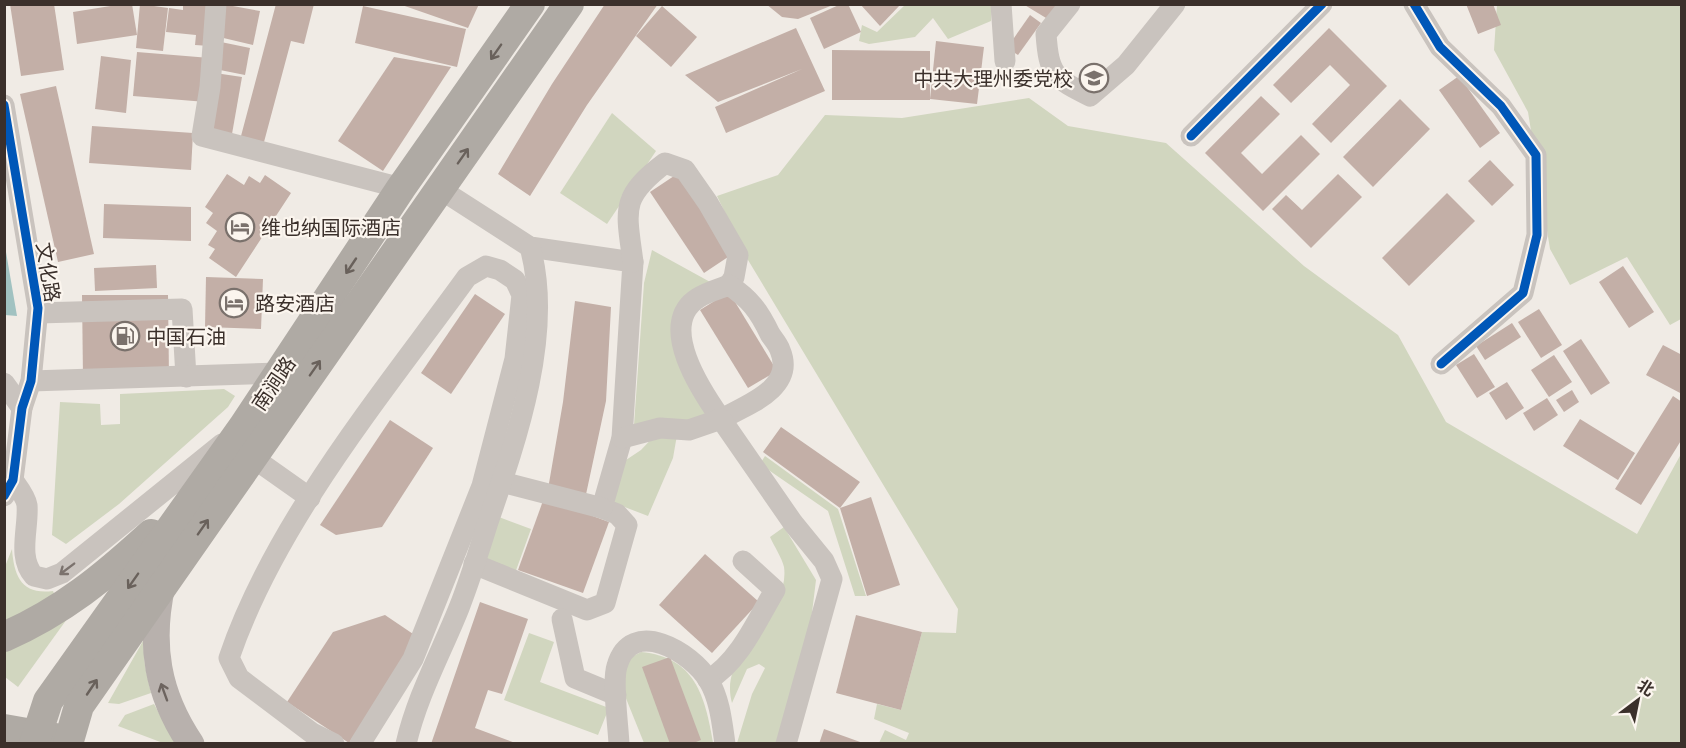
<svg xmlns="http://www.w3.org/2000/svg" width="1686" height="748" font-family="'Exo 2','Noto Sans SC',sans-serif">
	<rect width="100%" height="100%" fill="#f0ebe5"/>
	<g fill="#d1d6bf">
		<path d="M905 5H992L991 21 948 39 933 18 915 37 869 44 859 41 862 25 877 32Z"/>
		<path d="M1497 5H1681V319L1670 325 1627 257 1570 285 1550 249 1528 112 1494 50Z"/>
		<path d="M1029 98 1068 126 1166 143 1304 266 1398 335 1446 422 1637 534 1681 454V743H879L885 730 906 740 909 733 874 719 877 704 901 710 922 632 956 633 958 609 748 260 717 196 778 175 825 115 902 118Z"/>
		<path d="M612 113 656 151 607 224 560 193Z"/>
		<path d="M652 250 712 283 674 314 712 421 634 425 644 283Z"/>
		<path d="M224 389 235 396 228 407 119 504 66 544 52 535 60 402 100 404 101 425 120 424V394Z"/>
		<path d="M661 429 677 435 673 458 648 516 609 501 623 462 641 450Z"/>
		<path d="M765 456 838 509 866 596H855L828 511 760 464Z"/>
		<path d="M499 517 531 529 514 576 482 564Z"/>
		<path d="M784 527 816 580 808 645 780 743H737L752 694 765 668 759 664 747 669 732 703C717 650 791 616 784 567 782 558 774 546 770 537Z"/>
		<path d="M12 549C14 577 22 595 53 591L56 598 5 624 4 569Z"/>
		<path d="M67 619 18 687 5 677 4 647Z"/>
		<path d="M529 633 554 642 540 682 609 708 598 735 504 700Z"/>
		<path d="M143 641 145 666 151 693 119 704 108 703Z"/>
		<path d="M641 652C695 657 705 696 713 743H644L623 691 624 661Z"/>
		<path d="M154 704 175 743H163L118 726 125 715Z"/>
	</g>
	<path fill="#a1c2c1" d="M5 244 6 252 17 316 5 315Z"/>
	<g fill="#c3afa7">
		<path d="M10 4H54L64 70 21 76Z"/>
		<path d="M123 4H132L137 35 77 44 73 12Z"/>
		<path d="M140 4 168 8 163 51 136 48Z"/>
		<path d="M183 4H214L210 46 195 45 196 35 166 32 169 8 183 10Z"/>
		<path d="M222 4 260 11 253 45 215 36Z"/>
		<path d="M276 4H314L304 44 291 41 264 142 241 136Z"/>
		<path d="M399 4H479L468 28Z"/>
		<path d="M605 4H658L587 105 530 196 498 174 552 84Z"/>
		<path d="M766 4H833V5L798 19 782 17Z"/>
		<path d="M841 4H848L861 32 824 49 810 18Z"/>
		<path d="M860 4H901L880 26Z"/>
		<path d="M1023 4H1063L1051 21Z"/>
		<path d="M1466 4H1493L1501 25 1478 34Z"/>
		<path d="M363 6 466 29 457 67 355 43Z"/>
		<path d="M662 6 697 37 671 67 636 36Z"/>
		<path d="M1030 15 1041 23 1018 55 1007 48Z"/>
		<path d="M796 28 825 91 726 133 715 107 802 69 718 102 685 75Z"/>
		<path d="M1329 28 1387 86 1331 143 1312 124 1350 85 1330 65 1291 103 1273 85Z"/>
		<path d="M936 41 984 47 977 104 930 99Z"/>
		<path d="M221 42 250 48 245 75 215 69Z"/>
		<path d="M832 50 930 51V100H832Z"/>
		<path d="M137 52 210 58 206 102 133 96Z"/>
		<path d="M101 56 131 60 126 113 95 109Z"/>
		<path d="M394 57 451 67 383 171 338 141Z"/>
		<path d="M215 73 242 77 232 134 206 129Z"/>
		<path d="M1459 76 1500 133 1480 148 1439 90Z"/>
		<path d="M56 86 94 254 58 262 20 94Z"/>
		<path d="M1261 96 1280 114 1241 153 1262 174 1301 135 1320 154 1263 211 1205 153Z"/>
		<path d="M1400 99 1430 129 1373 187 1343 157Z"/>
		<path d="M92 126 193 133 191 170 89 163Z"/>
		<path d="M1490 160 1514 185 1492 206 1468 181Z"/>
		<path d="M227 174 244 185 249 176 260 183 265 175 291 193 236 277 209 258 215 249 208 245 217 231 206 223 213 213 205 207Z"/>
		<path d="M677 174 731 255 704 273 650 192Z"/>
		<path d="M1338 174 1362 197 1311 248 1272 209 1286 195 1302 210Z"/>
		<path d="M1447 193 1475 221 1409 286 1382 258Z"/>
		<path d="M104 204 191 207V241L103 238Z"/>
		<path d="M156 265 157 288 95 291 94 268Z"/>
		<path d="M1623 266 1654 312 1629 328 1599 282Z"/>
		<path d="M206 277 263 279 261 329 205 327Z"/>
		<path d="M729 292 777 371 748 388 700 310Z"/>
		<path d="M475 294 505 314 451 394 421 373Z"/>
		<path d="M82 295H168L169 378H83Z"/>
		<path d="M575 301 611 307 606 401 585 499 548 489 563 402Z"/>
		<path d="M1539 309 1562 345 1541 358 1518 322Z"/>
		<path d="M1512 323 1521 337 1485 360 1476 346Z"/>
		<path d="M1581 339 1610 383 1591 395 1563 351Z"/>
		<path d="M1663 345 1682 355V394L1646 375Z"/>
		<path d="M1474 354 1495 387 1477 398 1456 365Z"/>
		<path d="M1554 355 1572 382 1549 397 1531 370Z"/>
		<path d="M1507 382 1524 408 1506 420 1489 393Z"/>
		<path d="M1572 390 1579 402 1564 412 1556 400Z"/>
		<path d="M1673 396 1682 402V439L1641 505 1615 489Z"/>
		<path d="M1547 398 1558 415 1534 431 1523 413Z"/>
		<path d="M1580 419 1635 453 1618 480 1563 446Z"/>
		<path d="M390 420 433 448 382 527 336 535 320 525Z"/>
		<path d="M781 427 860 482 840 508 871 497 900 585 867 596 840 508 763 452Z"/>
		<path d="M544 498 609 522 583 593 518 570Z"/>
		<path d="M705 554 759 602 712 653 659 605Z"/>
		<path d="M480 602 528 619 502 694 488 690 475 728 518 744H431Z"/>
		<path d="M385 615 419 638 349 743 287 702 333 632Z"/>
		<path d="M856 615 922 632 901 710 836 693Z"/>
		<path d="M670 657 701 740 691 744H670L642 667Z"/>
		<path d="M824 729 863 743V744H819Z"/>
	</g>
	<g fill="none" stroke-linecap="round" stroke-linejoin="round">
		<g stroke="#c9c3be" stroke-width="21">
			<path d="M216 4 210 87 202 136 401 188"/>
			<path d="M1001 4 1005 61"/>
			<path d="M1070 4 1046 34C1049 75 1054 78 1090 96L1126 65 1175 4"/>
			<path d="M1414 4 1440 47 1501 106 1536 155 1537 235 1523 293 1441 364"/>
			<path d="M4 105 38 308 31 381 22 408 13 480 4 496"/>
			<path d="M1191 136 1322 4"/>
			<path d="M440 189 530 247 633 262 622 438 602 508 617 514 627 525 605 603 587 610 474 564"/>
			<path d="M633 262C626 209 620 197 665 163L685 170 708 203 738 255 734 277 729 285"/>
			<path d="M729 285C750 299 759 311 770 334 773 339 778 344 780 350 796 388 747 405 721 419 702 392 656 324 698 298 707 292 719 289 729 285Z"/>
			<path d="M38 313 182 309 186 377"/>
			<path d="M31 381 280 373"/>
			<path d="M4 383 22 408"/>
			<path d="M622 438 660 428 689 430 721 419 793 523 824 561 832 579 786 744"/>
			<path d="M252 457 310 498"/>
			<path d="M13 480C18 487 26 497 27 505 29 528 17 557 34 576L47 579 62 573 222 444"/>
			<path d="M502 482 602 508"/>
			<path d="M562 619 575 678 616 695"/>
			<path d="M708 680C740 661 757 620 775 590L743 561"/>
			<path d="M334 744 312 733 239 678 229 658C275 522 383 393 467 277L486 266 500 270 515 280 522 295 515 359 482 486 413 659 360 744"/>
			<path d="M406 744C417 696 441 653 459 608 470 580 479 551 488 522 516 441 554 333 530 247"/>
			<path d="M619 744C618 723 612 682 617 666 631 616 692 652 709 681 720 700 722 723 725 744"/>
		</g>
		<path stroke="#b8b1ad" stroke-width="27" d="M162 585C149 644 157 694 191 744"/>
		<g stroke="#afaaa4" stroke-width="30">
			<path d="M4 637C63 611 104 577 151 534"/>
			<path d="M4 729 55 738"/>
			<path d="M34 744 48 701 243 427 401 188 530 4"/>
			<path d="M68 744 79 706 569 4"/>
		</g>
		<g stroke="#fbf5ee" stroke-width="13">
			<g id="cycleway">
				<path d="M1414 4 1440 47 1501 106 1536 155 1537 235 1523 293 1441 364"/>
				<path d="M4 105 38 308 31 381 22 408 13 480 4 496"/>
				<path d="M1191 136 1322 4"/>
			</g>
		</g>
		<use href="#cycleway" stroke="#0057b8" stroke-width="9"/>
	</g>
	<defs><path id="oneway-shaft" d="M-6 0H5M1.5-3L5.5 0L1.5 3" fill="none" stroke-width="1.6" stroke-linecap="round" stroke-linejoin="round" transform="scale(1.5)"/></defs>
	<g stroke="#69615b">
		<use href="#oneway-shaft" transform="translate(496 52) rotate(125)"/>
		<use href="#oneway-shaft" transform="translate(463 156) rotate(-55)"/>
		<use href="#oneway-shaft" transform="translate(351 266) rotate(124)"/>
		<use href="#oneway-shaft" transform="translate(315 368) rotate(-55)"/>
		<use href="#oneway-shaft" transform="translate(203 527) rotate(-55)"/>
		<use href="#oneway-shaft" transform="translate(133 581) rotate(125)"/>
		<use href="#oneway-shaft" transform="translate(92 687) rotate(-56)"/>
	</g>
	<use stroke="#7b726d" href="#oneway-shaft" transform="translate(67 569) rotate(143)"/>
	<use stroke="#6d645f" href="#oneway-shaft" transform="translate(164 692) rotate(-110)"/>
	<defs>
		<g id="university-ring" transform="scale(1.5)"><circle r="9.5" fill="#fbf5ee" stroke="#7a716c" stroke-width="1.5"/><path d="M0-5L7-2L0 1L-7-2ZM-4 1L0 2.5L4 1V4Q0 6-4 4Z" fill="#7a716c"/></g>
		<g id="hotel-ring" transform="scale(1.5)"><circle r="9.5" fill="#fbf5ee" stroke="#7a716c" stroke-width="1.5"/><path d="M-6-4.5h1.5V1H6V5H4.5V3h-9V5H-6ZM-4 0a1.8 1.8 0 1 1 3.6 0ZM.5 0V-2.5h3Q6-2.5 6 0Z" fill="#7a716c"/></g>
		<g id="fuel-ring" transform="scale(1.5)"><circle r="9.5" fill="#fbf5ee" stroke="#7a716c" stroke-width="1.5"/><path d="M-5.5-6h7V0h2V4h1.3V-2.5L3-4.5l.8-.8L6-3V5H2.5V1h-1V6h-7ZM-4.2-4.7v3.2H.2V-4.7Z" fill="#7a716c"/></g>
	</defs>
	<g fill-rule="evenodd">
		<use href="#university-ring" x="1094" y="78"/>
		<use href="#hotel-ring" x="240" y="227"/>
		<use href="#hotel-ring" x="234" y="303"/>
		<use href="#fuel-ring" x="125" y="336"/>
	</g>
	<g text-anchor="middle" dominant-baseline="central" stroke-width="4.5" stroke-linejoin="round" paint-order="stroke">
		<g font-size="20" fill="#3b302b" stroke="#fbf5ee" text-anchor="start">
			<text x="1073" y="78" text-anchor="end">中共大理州委党校</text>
			<text x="261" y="227">维也纳国际酒店</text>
			<text x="255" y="303">路安酒店</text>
			<text x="146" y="336">中国石油</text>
		</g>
		<g font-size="20" fill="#3b302b" stroke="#fbf5ee">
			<text transform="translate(49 272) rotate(81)">文化路</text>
			<text transform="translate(273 383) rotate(-56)">南涧路</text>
		</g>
	</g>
	<rect width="1686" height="748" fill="none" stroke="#3b302b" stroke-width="12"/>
	<g transform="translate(1638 700) rotate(32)" stroke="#fbf5ee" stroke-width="4.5" paint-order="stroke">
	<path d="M0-4.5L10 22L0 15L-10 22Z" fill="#3b302b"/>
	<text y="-9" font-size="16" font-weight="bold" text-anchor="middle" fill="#3b302b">北</text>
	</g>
</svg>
